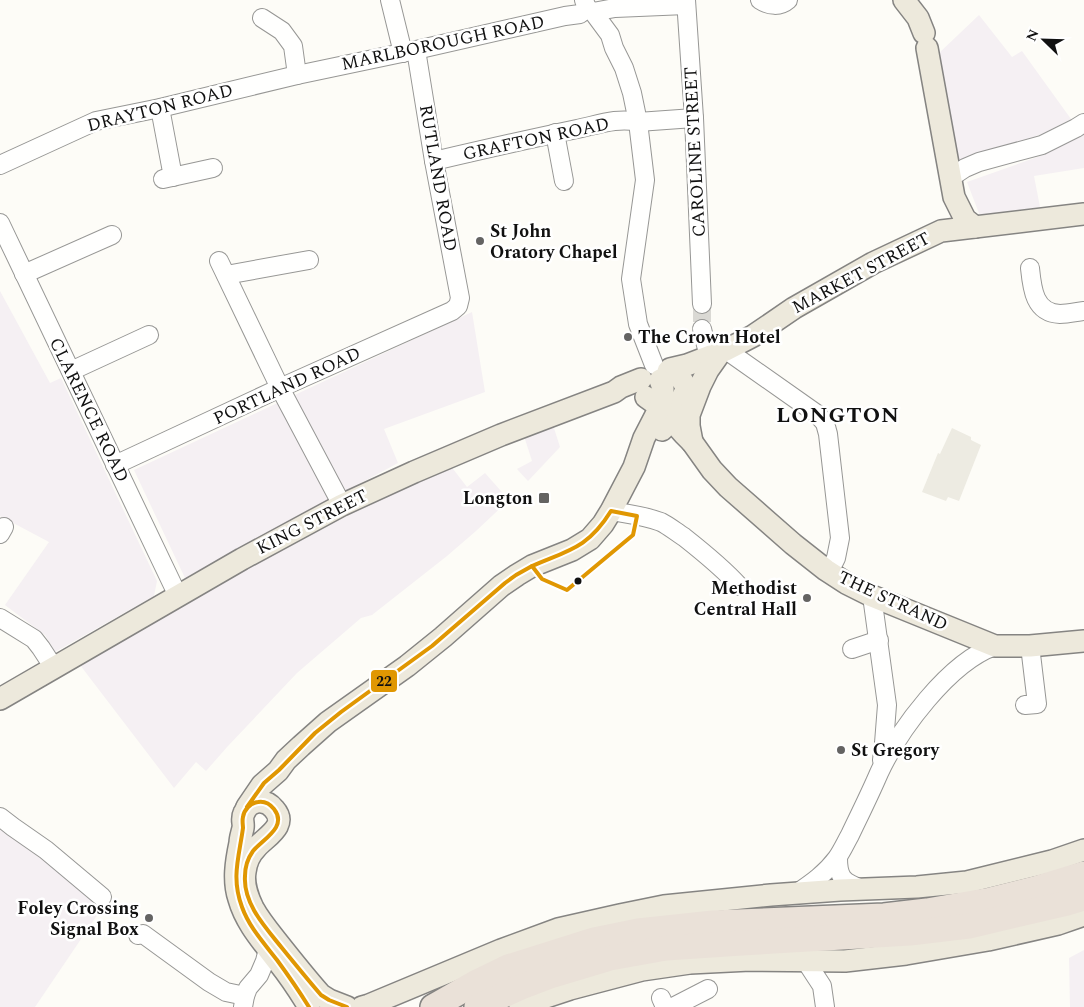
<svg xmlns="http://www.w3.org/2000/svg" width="1084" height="1007" font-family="Spectral,serif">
	<rect width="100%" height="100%" fill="#fdfcf7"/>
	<g fill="#f5f0f3">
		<path d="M979 15 1012 57 1022 51 1071 119 1044 133 957 165 938 54Z"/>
		<path d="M1084 134V168L1034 176 1040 207 980 216 967 182 1043 155Z"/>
		<path d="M0 291 50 383 61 378 157 581 154 596 55 652 45 635 5 605 49 542 0 516Z"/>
		<path d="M472 312 485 392 384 429 398 463 185 578 134 470Z"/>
		<path d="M553 425 560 447 528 481 517 469 532 461 524 436Z"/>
		<path d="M450 465 467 487 485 473 509 500 476 531 447 556 372 615 361 618 297 673 228 746 206 771 196 762 174 788 80 665 312 532Z"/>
		<path d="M0 824 102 908 35 1007H0Z"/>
		<path d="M1084 950V1007H1070L1069 958Z"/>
	</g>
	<path fill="#edebe2" d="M952 428 971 437V440L981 445 959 501 948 497 946 501 922 492 938 453 940 454Z"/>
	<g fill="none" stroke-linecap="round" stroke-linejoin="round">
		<path stroke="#dad9d4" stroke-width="18" stroke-dasharray="18 9" stroke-linecap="butt" d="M702 304V329"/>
		<g stroke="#979795" stroke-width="20">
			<g id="minor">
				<path d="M390 0 403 53"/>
				<path d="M584 0 587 8 593 12 610 35 614 48 624 68 632 93 638 122 645 180 631 279 638 324 654 365"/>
				<path d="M686 0 694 118 702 304"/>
				<path d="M760 0C769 6 780 7 788 0"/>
				<path d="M593 12 615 8 686 5"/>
				<path d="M262 18 282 31 293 46 297 75"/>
				<path d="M160 108 173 177"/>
				<path d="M555 133 564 181"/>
				<path d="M434 161C481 150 529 139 577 129 597 125 618 117 638 122L694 118"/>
				<path d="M0 165 96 121 160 108 297 75 416 50 565 16 580 14 587 8"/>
				<path d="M950 178 965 168 979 162 1042 145 1076 128 1084 123"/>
				<path d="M163 179 213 168"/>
				<path d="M0 223 178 596"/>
				<path d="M219 261 280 388 342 505"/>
				<path d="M1030 268C1032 288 1034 313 1060 314 1068 314 1076 312 1084 311"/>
				<path d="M24 274 112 235"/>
				<path d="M226 275 309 260"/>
				<path d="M702 329 709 357"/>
				<path d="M726 350 817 414 825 423 828 434 840 538 836 558 832 566 826 570"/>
				<path d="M71 371 149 335"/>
				<path d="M115 465 280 388 452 311 458 306 460 298 434 161 416 50"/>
				<path d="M611 511C628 514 645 516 661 522 669 526 676 532 684 537 703 552 723 568 739 586"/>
				<path d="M0 534 4 527"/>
				<path d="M872 596 887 705 884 743 882 760"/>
				<path d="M0 618 34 639 41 648 54 668"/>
				<path d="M852 649 879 640"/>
				<path d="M1025 705 1037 704 1030 646"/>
				<path d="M0 817 13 827 46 850 102 897"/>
				<path d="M838 858C838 878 843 882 862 889"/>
				<path d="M797 893C812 883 826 873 837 858 842 851 846 842 850 835 860 814 870 794 879 773 899 730 949 662 995 646"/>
				<path d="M138 935 143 934 209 982 226 992 245 996"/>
				<path d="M805 960 822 986 825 1007"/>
				<path d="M661 998 665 1007"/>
				<path d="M243 1007 245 996 248 988 259 975 265 961 268 949"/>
				<path d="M673 1007 708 989"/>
			</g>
		</g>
		<g stroke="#858482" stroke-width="24">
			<g id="major">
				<path d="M904 0 918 18 924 33"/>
				<path d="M927 48 954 197 965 219 975 227"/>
				<path d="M670 369 687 365 726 350 753 336 794 308 873 263 941 231 1084 214"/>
				<path d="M646 397 660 407 684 434 692 442 712 470 728 487 793 544 826 570 846 583 872 596 995 646H1030L1084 641"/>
				<path d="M662 430 671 419 686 390C685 379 677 376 668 371"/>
				<path d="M692 442 689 426V415L700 386 708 370 720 353"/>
				<path d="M0 699 242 559 342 505 414 472 501 435 614 392 621 387 641 379"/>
				<path d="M247 807 262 785 278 771 286 760 301 746 328 722 407 666 443 637 501 586 517 575 532 566 572 550 590 539 603 524 611 511 634 467 644 438 660 407 663 396V388L660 380"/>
				<path d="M309 1007C300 992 290 977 279 963 264 943 246 924 239 899 233 881 236 862 240 843 240 838 242 833 243 828 244 823 241 819 244 813 246 808 251 803 257 802 264 801 270 804 274 809 289 826 265 837 256 848 250 854 246 863 245 872 243 883 248 898 253 908 259 919 267 929 275 939 290 958 305 977 321 995L329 1000 347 1007"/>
				<path d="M362 1007 369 1005 501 950 558 929 620 915 664 906 771 895 840 890 917 887 967 882 1052 861 1084 850"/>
				<path d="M520 1007 528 1003 570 989 642 970 690 963 750 960 845 961 906 954 988 940 1058 924 1084 915"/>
			</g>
		</g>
		<g stroke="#858482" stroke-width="28">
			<g id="highway">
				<path d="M433 1007 475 983 508 967 594 940 638 931 713 923 884 916 927 911 991 900 1035 889 1084 874"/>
				<path d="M477 1007 521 987 550 976 610 958 666 948 742 943 910 933 969 926 1067 903 1084 898"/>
			</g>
		</g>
		<use href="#minor" stroke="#fffffe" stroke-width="18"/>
		<use href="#major" stroke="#ede9dc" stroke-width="21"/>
		<use href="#highway" stroke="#eae1d8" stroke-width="25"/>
		<g stroke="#fff" stroke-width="8">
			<g id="bus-1">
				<path d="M611 511 637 516 633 535 567 590 542 579 532 566C569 550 588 548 611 511Z"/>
				<path d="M247 807 264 783 279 770 315 733 341 712 432 646 505 583 516 575 532 566"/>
				<path d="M309 1007C299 991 288 975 277 960 264 943 249 927 242 907 231 878 239 857 243 828 243 825 242 821 243 817 244 810 250 803 258 802 264 801 270 804 274 809 288 827 263 839 253 851 248 858 245 867 245 876 243 904 266 928 282 948 295 964 308 980 321 995L329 1000 347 1007"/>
			</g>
		</g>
		<use href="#bus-1" stroke="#e09702" stroke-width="4"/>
	</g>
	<g fill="#646362" stroke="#fff" stroke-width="2">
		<circle cx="480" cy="241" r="5"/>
		<circle cx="628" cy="337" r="5"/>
		<rect x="538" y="492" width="12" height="12" rx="2.5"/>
		<circle cx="807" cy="598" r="5"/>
		<circle cx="841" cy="750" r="5"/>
		<circle cx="149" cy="918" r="5"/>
	</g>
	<circle fill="#111" stroke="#fff" stroke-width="2" cx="578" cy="581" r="4.5"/>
	<g text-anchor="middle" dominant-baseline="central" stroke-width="5" stroke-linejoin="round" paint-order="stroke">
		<g font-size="18" fill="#111" stroke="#fff">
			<text transform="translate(443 43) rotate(-12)">MARLBOROUGH ROAD</text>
			<text transform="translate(160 108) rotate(-14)">DRAYTON ROAD</text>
			<text transform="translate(536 139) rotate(-12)">GRAFTON ROAD</text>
			<text transform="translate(695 152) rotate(-93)">CAROLINE STREET</text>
			<text transform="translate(438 178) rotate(80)">RUTLAND ROAD</text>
			<text transform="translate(861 273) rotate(-28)">MARKET STREET</text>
			<text transform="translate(287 386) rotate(-25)">PORTLAND ROAD</text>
			<text transform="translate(89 410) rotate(64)">CLARENCE ROAD</text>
			<text transform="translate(312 522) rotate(-27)">KING STREET</text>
			<text transform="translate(893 601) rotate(25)">THE STRAND</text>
		</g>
		<g font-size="18" font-weight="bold" fill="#111" stroke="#fff" text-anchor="start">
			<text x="490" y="231">St John<tspan x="490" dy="21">Oratory Chapel</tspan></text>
			<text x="638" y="337">The Crown Hotel</text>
			<text x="533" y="498" text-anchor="end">Longton</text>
			<text x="797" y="588" text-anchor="end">Methodist<tspan x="797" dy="21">Central Hall</tspan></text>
			<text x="851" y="750">St Gregory</text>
			<text x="139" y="908" text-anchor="end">Foley Crossing<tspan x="139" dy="21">Signal Box</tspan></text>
		</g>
		<g font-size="22" font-weight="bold" letter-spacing="1" fill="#111" stroke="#fff">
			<text x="838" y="415">LONGTON</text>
		</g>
	</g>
	<rect stroke="#fff" stroke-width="2" x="370" y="669" width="28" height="24" rx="5" fill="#e09702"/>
	<g font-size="14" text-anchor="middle" font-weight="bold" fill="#111">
		<text x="384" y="686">22</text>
	</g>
	<g transform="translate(1044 40) rotate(293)" stroke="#ffffff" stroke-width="4" paint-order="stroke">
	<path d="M0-4L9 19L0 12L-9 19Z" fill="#111111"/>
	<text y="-8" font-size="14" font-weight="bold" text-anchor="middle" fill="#111111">N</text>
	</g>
</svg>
